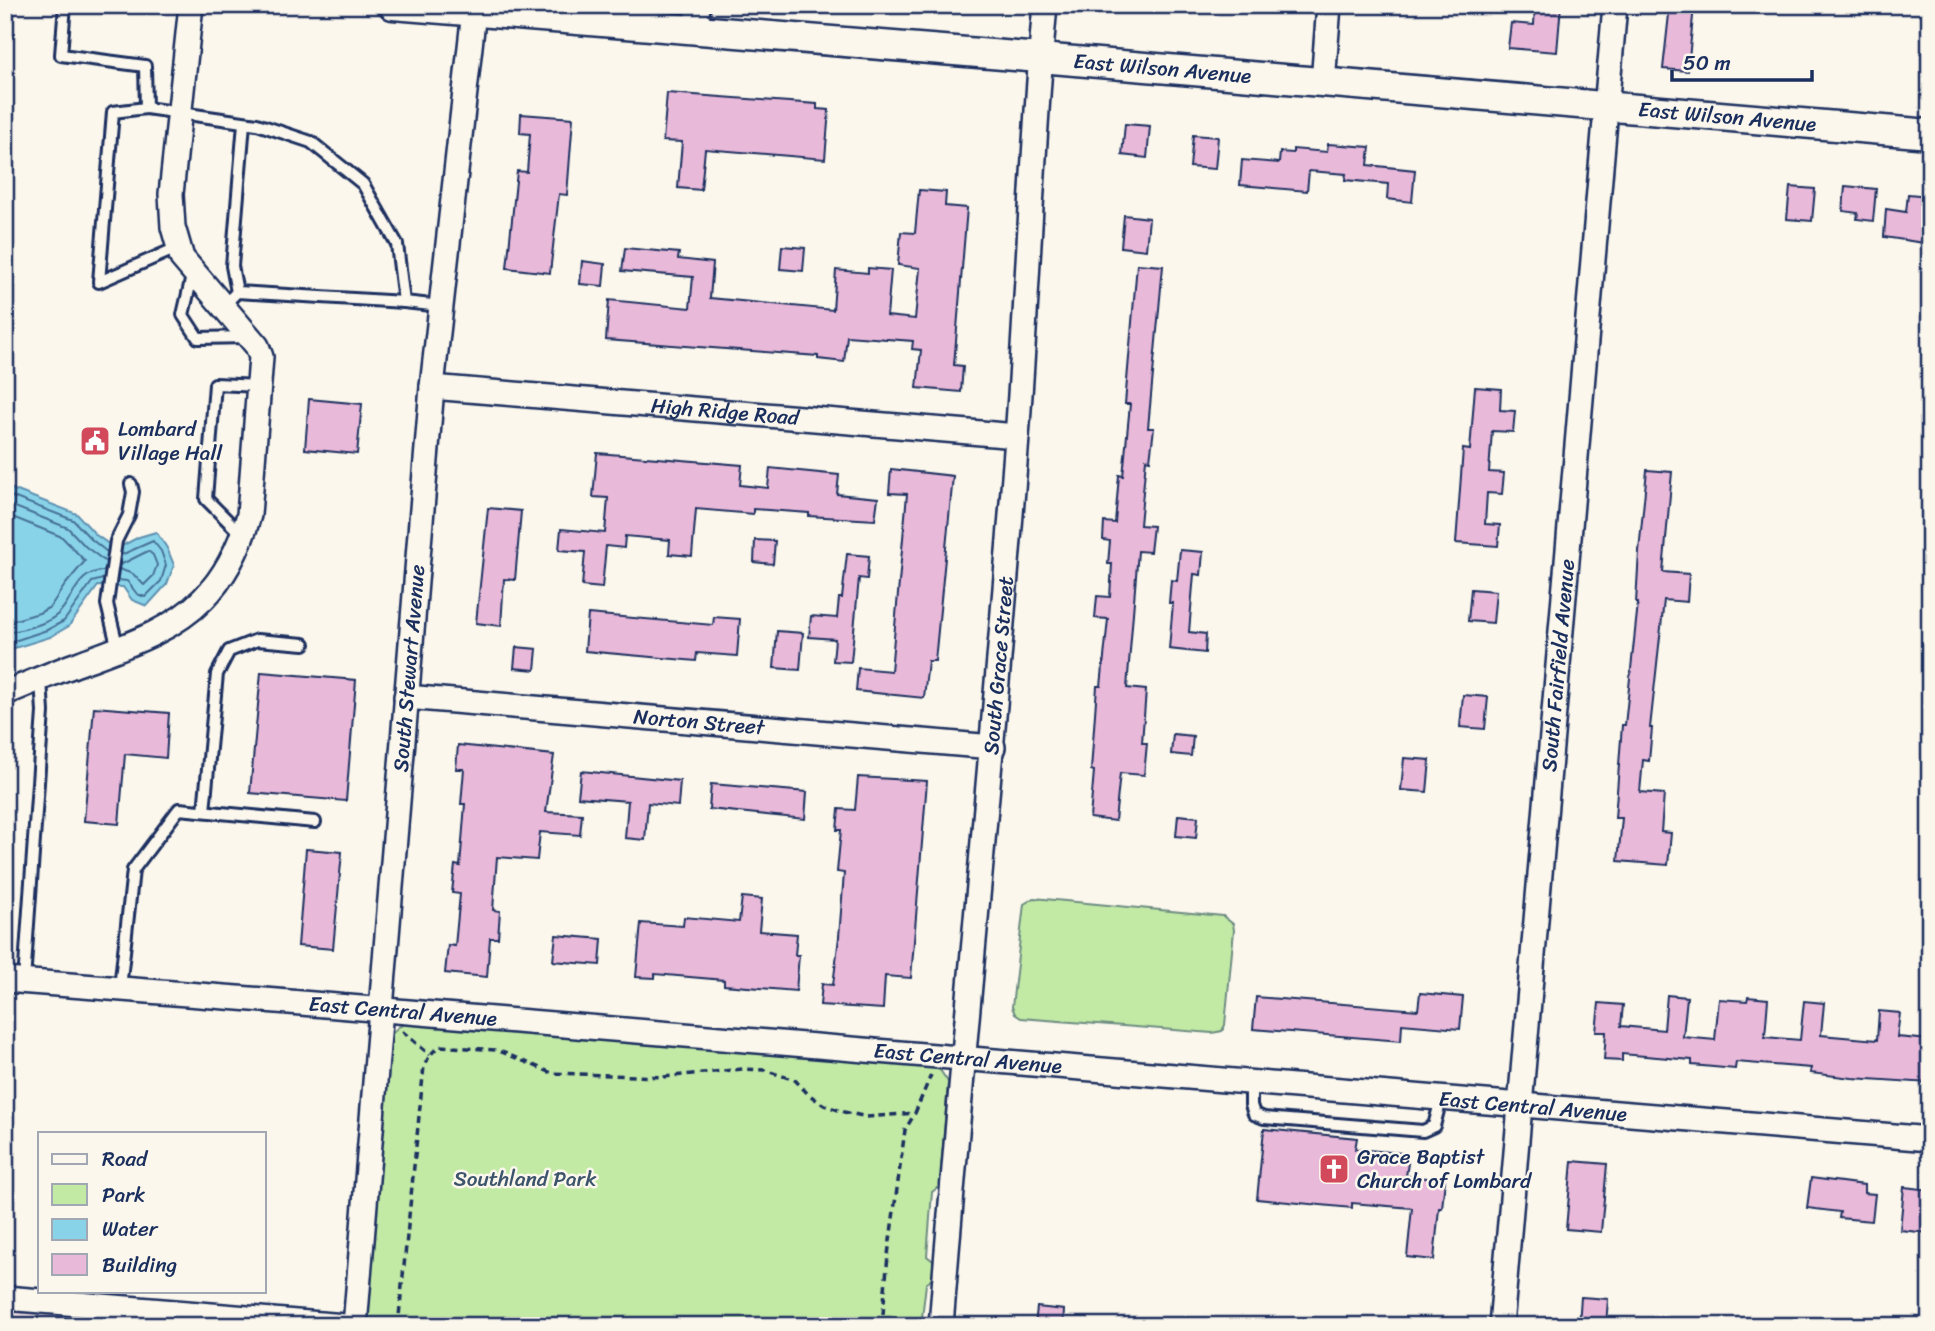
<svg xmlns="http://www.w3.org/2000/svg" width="1935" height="1331" font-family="Sriracha,sans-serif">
	<rect width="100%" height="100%" fill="#fbf7ec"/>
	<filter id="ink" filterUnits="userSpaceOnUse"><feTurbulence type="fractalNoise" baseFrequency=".0143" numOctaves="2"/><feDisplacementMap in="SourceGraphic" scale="14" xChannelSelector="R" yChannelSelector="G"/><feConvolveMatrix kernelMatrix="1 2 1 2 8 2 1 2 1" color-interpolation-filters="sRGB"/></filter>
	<g filter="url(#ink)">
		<path fill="#f6e4e6" d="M5 1290 346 1326H5Z"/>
		<g fill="#c2eaa5" stroke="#6e8c82" stroke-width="2">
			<path d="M1034 898 1223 916 1233 924 1234 930 1225 1025 1222 1031 1212 1033 1021 1018 1015 1014 1012 1007 1024 904Z"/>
			<path d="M405 1024 927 1066 940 1070 948 1082 940 1186 932 1192 927 1256 933 1261C935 1272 935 1278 926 1284L921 1326H365L391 1035 398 1027Z"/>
		</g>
		<path fill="#89d3e9" stroke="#5d91b1" stroke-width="2" d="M7 487 77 514 96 535 116 549 139 537 156 532 167 548 174 565 167 584 147 606 132 600 123 587 98 586 69 626 50 637 5 651Z"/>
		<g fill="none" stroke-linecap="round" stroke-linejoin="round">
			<g stroke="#477196" stroke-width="2">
				<path d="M5 494 73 520 91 539 107 552"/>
				<path d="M5 503 68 528 86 547 106 562"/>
				<path d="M5 514 62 537 85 561 65 585 50 607 39 613 5 623"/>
				<path d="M119 569 133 574 144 585 153 576 157 565 153 555 148 551 120 565"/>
				<path d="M118 580 127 581 137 594 145 597 161 581 166 565 161 551 153 541 121 555"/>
				<path d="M5 634C21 629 45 626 58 614 74 599 77 570 105 571"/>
				<path d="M5 644 47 630 64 621 92 582 103 579"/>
			</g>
		</g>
		<g fill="#e9b9d9" stroke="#1b2f5e" stroke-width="2">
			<path d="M1535 5H1561L1557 52 1508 48 1511 23 1534 25Z"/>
			<path d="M1670 5H1694L1688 71 1663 69Z"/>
			<path d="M667 93 817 104V109L829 110 825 159 705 149 701 190 678 188 682 142 663 141Z"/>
			<path d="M521 114 573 118 567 195 559 194 550 273 507 268 517 171 527 172 530 134 520 133Z"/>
			<path d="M1125 124 1150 126 1147 158 1122 155Z"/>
			<path d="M1193 135 1218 137 1215 169 1190 167Z"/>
			<path d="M1328 144 1370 147 1368 165 1415 170 1412 202 1387 199 1388 184 1345 180 1346 174 1309 171 1307 191 1240 185 1242 160 1279 163 1280 152 1293 153V149L1327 152Z"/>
			<path d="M1845 186 1876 189 1873 221 1857 219 1858 213 1843 211Z"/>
			<path d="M1790 187 1815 189 1812 221 1787 219Z"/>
			<path d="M919 190 946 192 945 206 967 208 954 365 963 366 961 392 917 388 921 350 912 349 913 341 847 336 844 362 818 359V356L606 340 609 300 690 308 693 277 622 271 625 248 679 253 678 259 713 263 710 298 833 310 836 270 868 273V268L891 270 887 316 915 319 920 268 898 265 901 232 915 233Z"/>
			<path d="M1908 194 1929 196 1924 243 1884 237 1886 209 1906 212Z"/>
			<path d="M1124 215 1149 218 1146 250 1121 247Z"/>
			<path d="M782 246 805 248 803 271 780 269Z"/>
			<path d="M582 261 605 264 603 286 580 284Z"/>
			<path d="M1137 264 1163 266 1148 428H1154L1150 460 1146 459 1140 525 1153 526 1150 552 1138 551 1127 688 1146 690 1142 743H1147L1144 775 1120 773 1115 821 1090 818 1094 771 1091 770 1097 686H1101L1108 619 1095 618 1097 596 1110 597 1112 564H1108L1110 541 1103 540 1104 522 1115 523 1119 475 1123 476 1130 404H1125Z"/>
			<path d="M1475 387 1501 389 1500 410 1515 411 1513 432 1492 431 1489 472 1504 473 1502 494 1487 493 1485 524 1500 525 1498 546 1456 543 1463 449 1470 450Z"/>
			<path d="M309 399 362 404 357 454 305 449Z"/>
			<path d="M597 453 742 465 740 485 768 488 770 468 839 475 837 494 878 498 875 520 809 516V513L753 509V514L696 509 692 556 669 554 670 540 625 536 624 548 606 546 602 588 582 586 585 552 559 550 561 529 605 533 608 498 593 497Z"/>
			<path d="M891 469 953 476 935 661H928L924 698 856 691 858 668 891 671 907 494 889 493Z"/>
			<path d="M1647 470 1672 472 1663 572 1689 574 1687 602 1664 600 1650 728H1652L1649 761 1643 760 1640 792 1664 794 1661 832 1671 833 1668 865 1618 861 1622 818H1615L1622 725H1625L1638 603H1636L1639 551Z"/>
			<path d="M488 508 521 511 515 580 504 579 501 626 476 623Z"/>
			<path d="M755 540 775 541 773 564 754 562Z"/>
			<path d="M1180 550 1203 552 1201 575 1194 574 1189 632 1206 634 1205 653 1169 649 1173 603H1169L1171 580 1177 581Z"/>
			<path d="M847 554 869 556 867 579 859 578 851 662 833 661 835 639 809 637 811 616 837 618 839 598H842Z"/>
			<path d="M1471 589 1496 591 1493 623 1468 621Z"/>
			<path d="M588 614 713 625 714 617 740 619 737 656 697 653 696 661 585 651Z"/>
			<path d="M777 631 803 633 800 670 774 668Z"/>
			<path d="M516 647 537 649 535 670 514 668Z"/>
			<path d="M261 672 356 680 346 801 250 793Z"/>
			<path d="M1463 695 1488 697 1485 729 1460 727Z"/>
			<path d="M94 707 169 713 166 758 125 754 119 824 84 821Z"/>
			<path d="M1173 734 1193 736 1191 756 1171 754Z"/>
			<path d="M458 745 554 755 546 812 582 814 580 835 540 832 537 860 497 857 493 910 500 911 498 938H490L487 977 445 973 448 945 455 946 460 894 452 893 455 865 460 866 465 804H461L464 769H456Z"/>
			<path d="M1404 758 1430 760 1427 792 1401 790Z"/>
			<path d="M581 771 680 781 678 806 648 803 645 840 625 838 628 801 578 797Z"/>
			<path d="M858 777 927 781 911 978 885 976 883 1009 820 1005 822 984 833 985 839 937 844 873 837 872 841 830H837L839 809 855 810Z"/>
			<path d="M711 784 807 792 805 819 709 809Z"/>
			<path d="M1178 815 1198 817 1196 838 1176 836Z"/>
			<path d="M306 849 342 852 333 949 298 946Z"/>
			<path d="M742 897 762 899 759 931 797 934 795 955H799L796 991 724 985V980L655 974V978L636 977 641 923 683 926 684 917 739 922Z"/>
			<path d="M556 935 602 939 600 965 553 961Z"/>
			<path d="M1420 993 1463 997 1460 1029 1402 1024 1401 1041 1253 1029 1256 997 1418 1010Z"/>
			<path d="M1667 995 1687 997 1683 1037 1715 1040 1719 999 1747 1001 1748 997 1768 999 1765 1037 1800 1040 1804 1001 1824 1003 1821 1035 1877 1040 1879 1011 1900 1013 1897 1037 1930 1040V1083L1852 1078 1810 1073 1811 1068 1736 1062 1735 1069 1692 1065V1060L1622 1054V1061L1604 1060 1606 1032H1596L1599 1003 1623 1005 1621 1026 1664 1030Z"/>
			<path d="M1264 1129 1357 1138 1355 1149 1401 1153 1400 1162 1408 1163 1406 1176 1445 1180 1442 1208H1439L1434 1260 1407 1257 1412 1208 1352 1203V1208L1257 1199Z"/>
			<path d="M1572 1161 1607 1164 1601 1232 1566 1229Z"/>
			<path d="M1811 1178 1864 1185V1193L1875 1194 1872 1221 1839 1218 1840 1212 1807 1208Z"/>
			<path d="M1904 1187 1930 1190 1928 1233 1900 1230Z"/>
			<path d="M1581 1297 1608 1299 1606 1326 1579 1324Z"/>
			<path d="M1037 1307 1064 1310 1063 1326H1035Z"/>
		</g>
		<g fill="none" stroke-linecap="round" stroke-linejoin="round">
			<g stroke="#1b2f5e" stroke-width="16">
				<g id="service">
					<path d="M65 5 61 55 145 66 146 108 257 124 311 142 363 184 397 244 404 302 441 306"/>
					<path d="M146 108 113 112 99 282 179 247"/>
					<path d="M193 272 183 315 198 338 249 337"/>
					<path d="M237 292 232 266 244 123"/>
					<path d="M223 306 237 292 404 302"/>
					<path d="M242 535 206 499 215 384 260 386"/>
					<path d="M118 649 107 604 116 541 129 515 133 492 131 484"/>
					<path d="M204 811 217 674 229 651 257 640 304 644"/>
					<path d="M24 981 43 712 41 679"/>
					<path d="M120 988 133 870 179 809 315 822"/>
					<path d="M1251 1083V1105L1254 1114 1264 1118 1423 1131 1434 1126 1441 1099"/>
				</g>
			</g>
			<g stroke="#1b2f5e" stroke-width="28">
				<g id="minor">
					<path d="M696 29 698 5"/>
					<path d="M1323 83 1329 5"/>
					<path id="s1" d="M432 387 1017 436"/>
					<path d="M5 693C30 683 55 672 80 663 122 647 171 632 203 599 226 576 240 546 249 515L261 357 257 346 182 258 173 227 171 194 191 5"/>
					<path id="s2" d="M406 697 993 747"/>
					<path id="s3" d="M5 980C647 1028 1288 1088 1930 1139"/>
					<path d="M5 1298 345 1326"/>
					<path id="s4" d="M355 1326 432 387 474 11"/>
					<path id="s5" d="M941 1326C964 1029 995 734 1017 437 1028 293 1032 149 1045 5"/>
					<path id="s6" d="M1501 1326 1615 5"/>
				</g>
			</g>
			<g stroke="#1b2f5e" stroke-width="33">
				<g id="tertiary">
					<path id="s7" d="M393 5 1040 58 1930 134"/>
				</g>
			</g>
			<g stroke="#1b2f5e" stroke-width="3.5" stroke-dasharray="7 5" stroke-linecap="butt">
				<path d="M402 1031 430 1055"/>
				<path d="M5 1321 65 1326"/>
				<path d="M398 1326 424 1066 430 1055 439 1046 497 1050 552 1073 663 1077 743 1069 764 1070 795 1080 808 1094 824 1105 844 1112 867 1117 915 1113 931 1075"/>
				<path d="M882 1326 888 1255 905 1130 915 1113"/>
			</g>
			<use href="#service" stroke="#fbf7ec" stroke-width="10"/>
			<use href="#minor" stroke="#fbf7ec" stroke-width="23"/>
			<use href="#tertiary" stroke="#fbf7ec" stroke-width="28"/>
		</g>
	</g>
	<defs>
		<g id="civic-square" transform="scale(1.575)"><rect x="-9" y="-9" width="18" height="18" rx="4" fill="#d1495b" stroke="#fbf7ec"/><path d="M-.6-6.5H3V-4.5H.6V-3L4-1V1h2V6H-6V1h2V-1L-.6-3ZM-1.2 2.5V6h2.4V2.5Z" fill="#fff"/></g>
		<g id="church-square" transform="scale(1.575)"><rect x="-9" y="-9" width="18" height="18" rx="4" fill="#d1495b" stroke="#fbf7ec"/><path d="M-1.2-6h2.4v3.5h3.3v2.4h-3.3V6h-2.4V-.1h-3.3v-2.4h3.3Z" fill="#fff"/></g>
	</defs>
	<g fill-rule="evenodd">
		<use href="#civic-square" x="95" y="441"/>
		<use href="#church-square" x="1334" y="1169"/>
	</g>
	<g text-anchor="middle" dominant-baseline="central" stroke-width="5" stroke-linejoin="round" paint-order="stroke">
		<g font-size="21" fill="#1b2f5e" stroke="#fbf7ec">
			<text stroke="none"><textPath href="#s7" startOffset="772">East Wilson Avenue</textPath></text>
			<text stroke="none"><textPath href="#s7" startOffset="1339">East Wilson Avenue</textPath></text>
			<text stroke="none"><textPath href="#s1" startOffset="294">High Ridge Road</textPath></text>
			<text stroke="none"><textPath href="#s6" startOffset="663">South Fairfield Avenue</textPath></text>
			<text stroke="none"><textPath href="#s5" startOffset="663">South Grace Street</textPath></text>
			<text stroke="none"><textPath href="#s4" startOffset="660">South Stewart Avenue</textPath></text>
			<text stroke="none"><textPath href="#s2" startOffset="294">Norton Street</textPath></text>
			<text stroke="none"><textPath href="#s3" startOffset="399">East Central Avenue</textPath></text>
			<text stroke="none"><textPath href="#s3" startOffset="966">East Central Avenue</textPath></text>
			<text stroke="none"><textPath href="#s3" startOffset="1533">East Central Avenue</textPath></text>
		</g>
		<g font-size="21" fill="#1b2f5e" stroke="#fbf7ec" text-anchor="start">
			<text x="118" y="429">Lombard<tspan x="118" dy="24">Village Hall</tspan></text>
			<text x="1357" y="1157">Grace Baptist<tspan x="1357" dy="24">Church of Lombard</tspan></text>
		</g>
		<g font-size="21" fill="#3c546c" stroke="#fbf7ec">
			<text x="525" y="1179">Southland Park</text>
		</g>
	</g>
	<rect width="1935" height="1331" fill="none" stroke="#fbf7ec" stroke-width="28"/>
	<rect x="14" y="14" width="1907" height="1303" fill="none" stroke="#1b2f5e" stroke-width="2.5" filter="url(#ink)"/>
	<rect x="38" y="1132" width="228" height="161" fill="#fbf7ec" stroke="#a1a7b3" stroke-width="2"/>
	<rect x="52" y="1154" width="35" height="10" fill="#fbf7ec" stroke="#a1a7b3" stroke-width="2"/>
	<text x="102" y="1166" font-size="21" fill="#1b2f5e">Road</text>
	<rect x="52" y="1184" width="35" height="21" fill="#c2eaa5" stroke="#a1a7b3" stroke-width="2"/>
	<text x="102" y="1202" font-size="21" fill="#1b2f5e">Park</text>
	<rect x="52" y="1219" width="35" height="21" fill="#89d3e9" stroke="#a1a7b3" stroke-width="2"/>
	<text x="102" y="1236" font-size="21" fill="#1b2f5e">Water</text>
	<rect x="52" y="1254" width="35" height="21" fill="#e9b9d9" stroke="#a1a7b3" stroke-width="2"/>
	<text x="102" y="1272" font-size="21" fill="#1b2f5e">Building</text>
	<path d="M1672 70v10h140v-10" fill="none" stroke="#1b2f5e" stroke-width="3.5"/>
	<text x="1683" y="70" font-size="21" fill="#1b2f5e" stroke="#fbf7ec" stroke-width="5" paint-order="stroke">50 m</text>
</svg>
